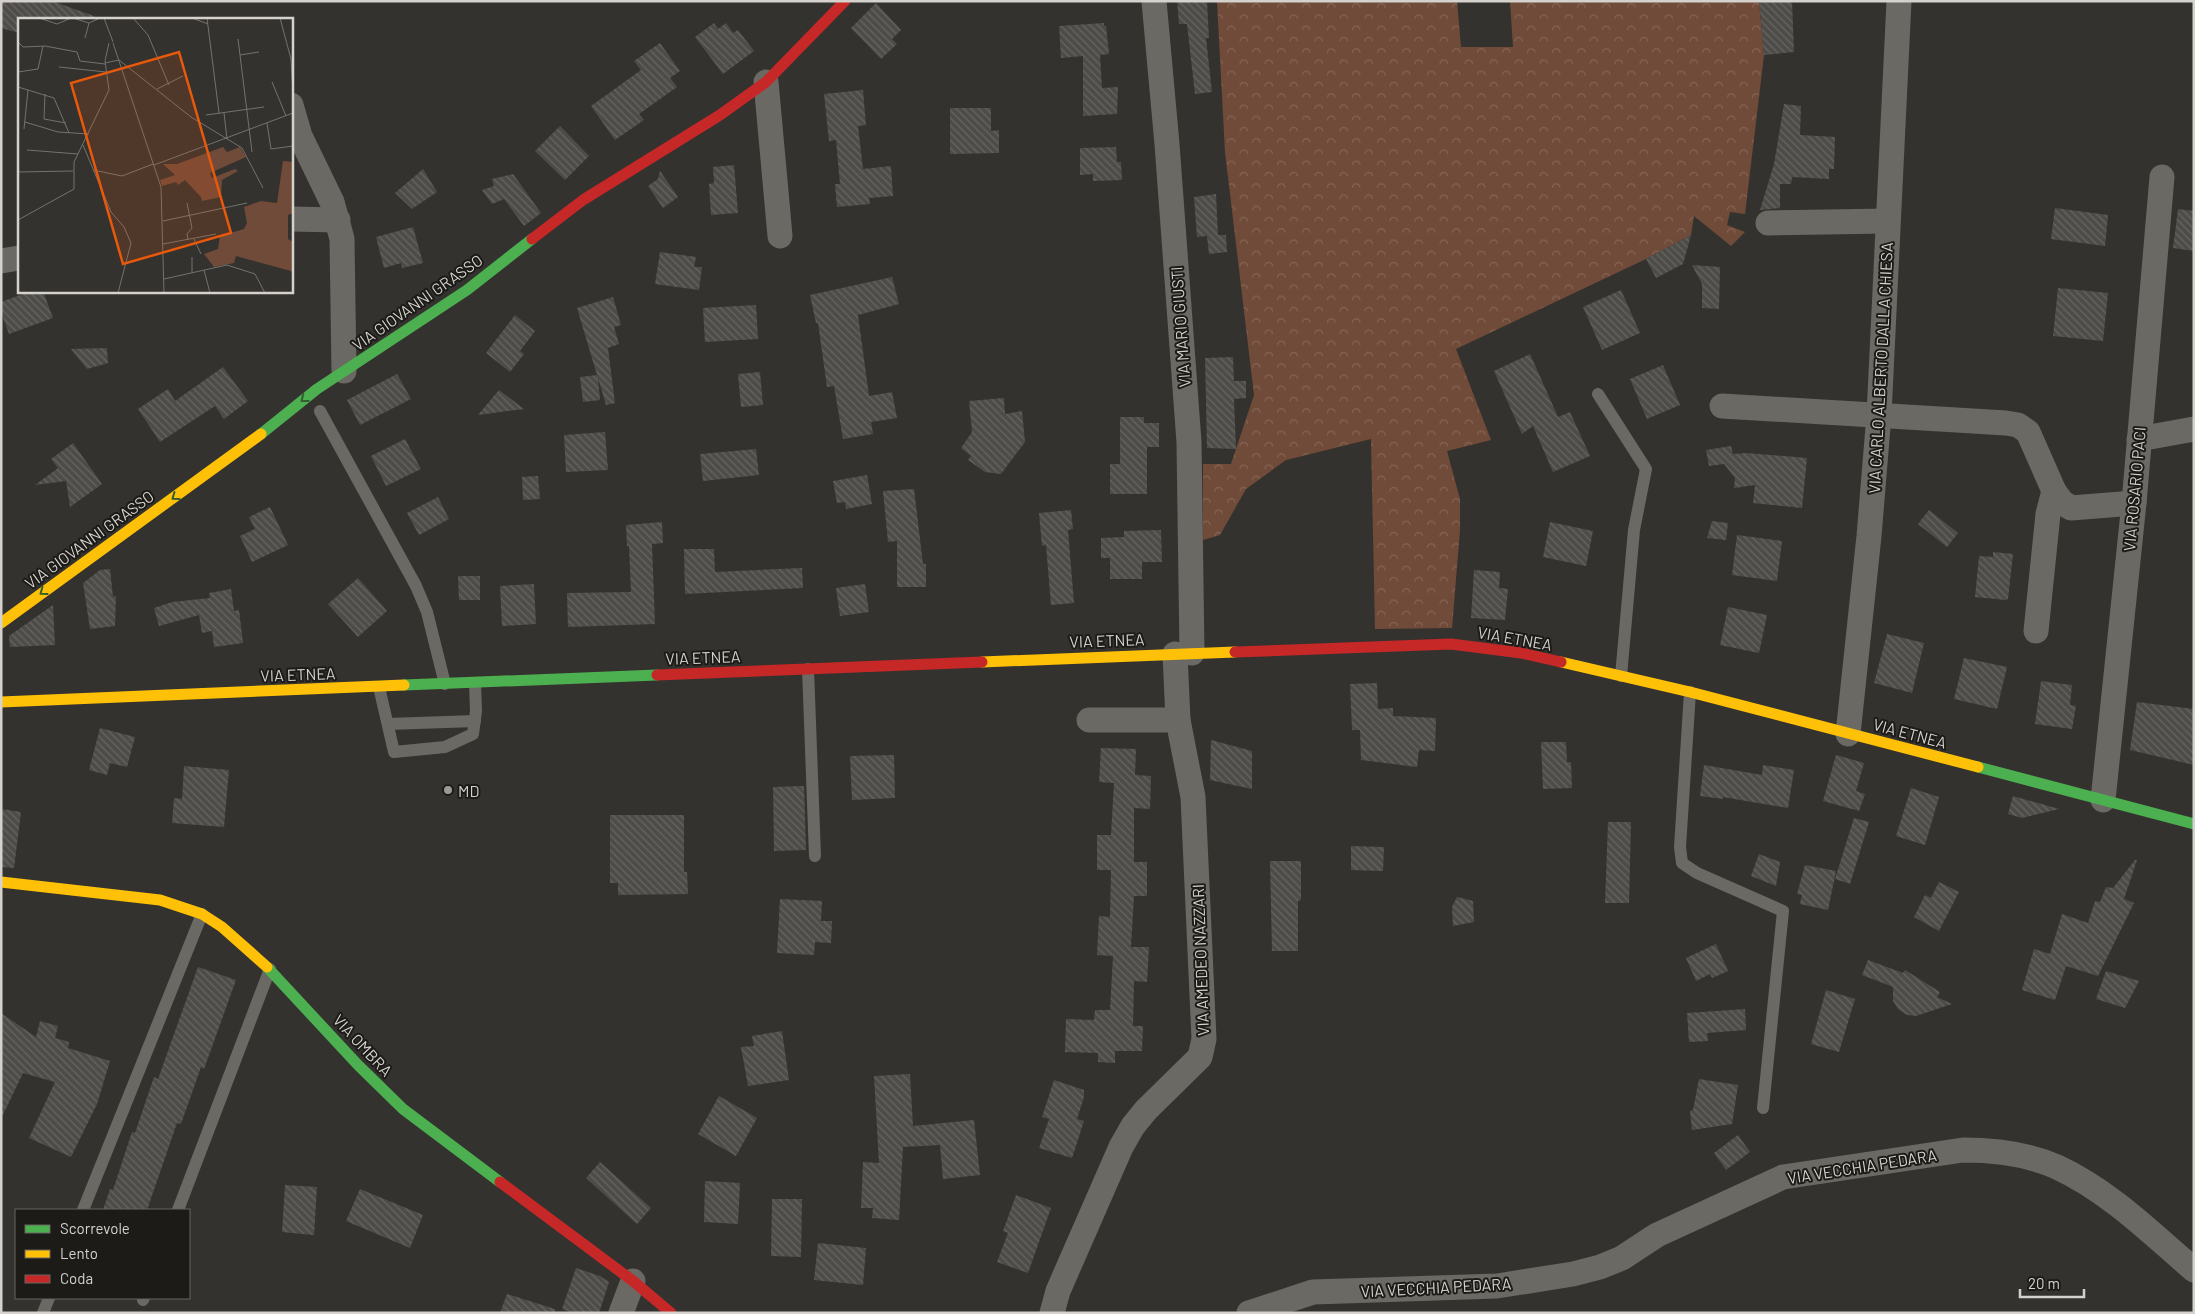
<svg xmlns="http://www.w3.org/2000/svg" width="2195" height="1314" font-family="Barlow,sans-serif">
	<defs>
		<pattern id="forest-crowns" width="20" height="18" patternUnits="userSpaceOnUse" patternTransform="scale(1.25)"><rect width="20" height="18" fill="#714b39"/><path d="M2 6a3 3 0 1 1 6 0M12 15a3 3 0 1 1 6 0" fill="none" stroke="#846454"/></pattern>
		<pattern id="building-back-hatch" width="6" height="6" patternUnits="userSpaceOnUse" patternTransform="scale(1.25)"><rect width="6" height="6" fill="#4e4c49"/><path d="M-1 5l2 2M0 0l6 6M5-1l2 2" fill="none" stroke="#676562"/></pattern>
	</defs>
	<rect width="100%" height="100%" fill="#34322e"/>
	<path fill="url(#forest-crowns)" d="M1217 1H1457L1461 47H1513L1510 1H1759L1764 55 1745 214 1730 212 1727 225 1745 232 1731 246 1694 216 1691 235 1646 259 1456 349 1491 440 1447 451 1460 499V530L1452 628 1375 629 1371 439 1286 460 1246 489 1220 535 1203 540V464H1231L1254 395 1225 152Z"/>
	<g fill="url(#building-back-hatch)">
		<path d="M1 1H52L94 16V19H19V33L1 28Z"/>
		<path d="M1177 1H1207L1209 38H1206L1212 92 1195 94 1187 24H1179Z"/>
		<path d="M1759 1H1792L1794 52 1764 55Z"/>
		<path d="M876 3 901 30 892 39 897 44 881 59 851 28Z"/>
		<path d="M714 23 718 29 726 23 733 33 738 30 754 51 723 74 695 37Z"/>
		<path d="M1104 23V26H1106L1109 54 1100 55 1102 88 1118 87 1117 114 1083 116V56L1061 58 1059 26Z"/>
		<path d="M660 43 680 71 670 78 677 87 639 114 644 120 615 140 591 106 641 70 634 61Z"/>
		<path d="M863 90 866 125 858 126 863 169 891 166 893 196 869 198 870 204 837 207 835 184H840L836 140 829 141 824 94Z"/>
		<path d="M1784 104 1801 106 1800 135 1835 137 1834 169H1829V179L1792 177 1791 184H1780V208L1760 210 1774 164Z"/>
		<path d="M950 108H991V131L999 130V153L950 154Z"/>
		<path d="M560 126 589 156 565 180 535 151Z"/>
		<path d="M1116 147 1117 162H1121L1122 180 1093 181V174L1080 175V148Z"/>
		<path d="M734 165 738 213 711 215 709 184 714 183 713 167Z"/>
		<path d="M423 169 437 192 412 209 395 193Z"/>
		<path d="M660 171 678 197 663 208 648 186 658 179Z"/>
		<path d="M513 174 541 213 524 226 504 199 492 204 482 190 494 186 492 179Z"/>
		<path d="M1216 194 1218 235H1226L1227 252 1209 254 1207 236 1197 237 1194 197Z"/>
		<path d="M2055 208 2108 215 2105 246 2051 239Z"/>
		<path d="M2178 209 2194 211V251L2173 248Z"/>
		<path d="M413 227 423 263 402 268 401 263 384 268 376 237Z"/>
		<path d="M1691 235 1683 264 1656 278 1646 259Z"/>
		<path d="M660 252 696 257 694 267H702L699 290 655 284Z"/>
		<path d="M1692 265 1720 267 1719 309 1702 308V284Z"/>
		<path d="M892 277 899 304 858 315 869 396 892 392 897 418 871 422 873 434 843 439 834 386 827 387 818 323H816L810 295Z"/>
		<path d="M2058 288 2108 293 2103 341 2053 336Z"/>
		<path d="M1621 290 1640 333 1602 350 1583 307Z"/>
		<path d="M31 291H43L53 318 9 334 1 312V302Z"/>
		<path d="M613 297 621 325 614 327 619 344 608 348 615 403 606 405 598 378 600 400 583 402 580 377 597 375 577 308Z"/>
		<path d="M756 305 758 339 705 342 703 308Z"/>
		<path d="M515 315 535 331 520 351 524 354 510 372 486 353Z"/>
		<path d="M107 348 108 363 87 369 71 349Z"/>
		<path d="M1530 354 1558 417 1570 412 1590 456 1553 472 1533 426 1522 434 1494 371Z"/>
		<path d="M1233 357 1234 381H1246V398L1234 399 1236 449 1207 448 1205 358Z"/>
		<path d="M1663 365 1680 405 1647 419 1630 379Z"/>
		<path d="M223 367 248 401 224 419 215 406 160 442 138 409 168 389 175 401Z"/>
		<path d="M760 372 763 405 741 407 738 374Z"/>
		<path d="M397 374 411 399 360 425 347 400Z"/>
		<path d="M499 390 524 409 478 415Z"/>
		<path d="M1004 398 1005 414 1022 411 1025 442 1001 474 985 472 968 460 971 456 961 448 972 432 969 401Z"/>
		<path d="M1120 417H1144V423H1159V447H1147V494H1110V464H1120Z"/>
		<path d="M605 432 608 470 566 472 564 435Z"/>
		<path d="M405 439 421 469 386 486 371 456Z"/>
		<path d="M73 443 102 484 70 507 66 481 35 485 58 468 51 459Z"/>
		<path d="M1731 446 1733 454 1746 453 1807 458 1802 508 1753 503 1755 485 1734 488 1735 478 1724 464 1709 466 1706 450Z"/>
		<path d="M756 449 759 475 703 481 700 454Z"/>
		<path d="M867 475 872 504 846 509 845 502 837 503 833 481Z"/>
		<path d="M538 476 540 499 523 500 522 477Z"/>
		<path d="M914 489 923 564H926V587H897V541L888 542 883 491Z"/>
		<path d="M438 497 449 519 419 535 407 513Z"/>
		<path d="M270 507 288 545 252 562 240 536 255 529 249 517Z"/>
		<path d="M1071 510 1073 529 1068 530 1074 603 1051 605 1046 545 1042 546 1039 513Z"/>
		<path d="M1929 510 1958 533 1947 547 1918 524Z"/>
		<path d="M1712 521 1728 523 1726 540 1707 538Z"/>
		<path d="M662 522 663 543 652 544 655 624 568 627 567 593 631 592 629 546H627L626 525Z"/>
		<path d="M1550 522 1593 531 1586 566 1543 557Z"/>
		<path d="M1161 530 1162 562H1142V579H1110V558H1101V538L1124 537V531Z"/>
		<path d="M1737 535 1782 541 1777 581 1732 575Z"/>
		<path d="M684 549H714L715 572 802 568 803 588 685 594Z"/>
		<path d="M1993 552 2013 554 2008 599 2006 600 1975 597 1979 556 1993 557Z"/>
		<path d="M110 569 113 597 116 596 115 626 90 629 83 583 100 570Z"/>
		<path d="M1474 570 1500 572 1499 588 1508 589 1505 620 1471 618Z"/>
		<path d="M458 576H480V600H459Z"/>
		<path d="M358 578 387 611 358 637 328 604Z"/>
		<path d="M534 584 536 624 502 626 500 586Z"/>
		<path d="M865 584 869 612 840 616 836 588Z"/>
		<path d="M231 589 234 611 239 610 243 643 214 647 212 631 202 633 199 615 159 626 154 608 172 602 210 598 209 593Z"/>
		<path d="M53 605 55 645 10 647 9 636Z"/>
		<path d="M1728 607 1767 615 1759 653 1720 645Z"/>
		<path d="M1887 634 1924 643 1912 693 1874 683Z"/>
		<path d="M1964 658 2007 667 1997 709 1954 699Z"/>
		<path d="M2041 681 2072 685 2070 705 2076 706 2072 729 2035 724Z"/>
		<path d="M1377 683 1378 709 1393 708V716L1436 718 1435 751 1419 750 1417 767 1361 760 1360 730H1352L1350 684Z"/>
		<path d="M2137 702 2194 709V765L2130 750Z"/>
		<path d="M100 728 135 737 127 767 110 763 107 775 89 770Z"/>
		<path d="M1211 740 1252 751V789L1210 780Z"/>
		<path d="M1541 742H1566L1567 762H1571L1572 788 1543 789Z"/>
		<path d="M1101 748 1136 749 1135 775 1151 776 1150 809 1134 808V862H1147V896H1134L1131 947H1149L1147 982 1134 981 1133 1026H1143L1142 1051H1115V1063L1098 1062V1053L1065 1052 1066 1019 1094 1020 1095 1010H1110L1113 956 1097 955 1099 916 1110 917 1111 870H1097V835H1111L1114 783 1099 782Z"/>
		<path d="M894 755 895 798 852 800 850 756Z"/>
		<path d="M1836 755 1864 763 1856 791 1865 794 1859 811 1823 801Z"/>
		<path d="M1704 765 1762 775 1763 765 1794 770 1788 808 1723 797V799L1700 796Z"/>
		<path d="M184 766 229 770 224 827 172 823 174 798 182 799Z"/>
		<path d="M804 786 806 850 774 851 773 787Z"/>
		<path d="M1911 788 1939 797 1925 845 1896 836Z"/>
		<path d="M2013 796 2059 809 2022 818 2008 814Z"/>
		<path d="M1 809 21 812 14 868 1 867Z"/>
		<path d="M610 815H684V872H687L688 894 618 895V883H610Z"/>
		<path d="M1854 818 1869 822 1850 884 1835 879Z"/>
		<path d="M1608 822H1631L1629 903H1605Z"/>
		<path d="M1351 846 1384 847 1383 871 1351 870Z"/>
		<path d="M1759 854 1780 862 1776 886 1751 876Z"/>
		<path d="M2135 860H2137L2124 899 2134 903 2098 976 2066 966 2055 1000 2022 990 2034 949 2050 954 2062 914 2088 923 2095 901 2100 902 2106 887 2113 888Z"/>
		<path d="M1270 861H1301V900L1298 901V951H1272Z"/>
		<path d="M1805 865 1836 871 1828 910 1800 904 1802 895 1797 894Z"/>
		<path d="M1939 882 1959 892 1939 931 1914 917 1925 895 1931 898Z"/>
		<path d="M1457 897 1473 901 1474 922 1453 926 1452 907Z"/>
		<path d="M780 899 822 901 821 921H832L831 943 815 942 814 955 777 953Z"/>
		<path d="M1716 944 1728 971 1712 978 1710 974 1696 981 1686 958Z"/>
		<path d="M1868 960 1903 973 1905 970 1940 992 1937 997 1952 1004 1916 1016 1907 1015 1898 1009 1893 1001V987L1862 975Z"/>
		<path d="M198 967 236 980 204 1069 201 1067 181 1124 177 1123 147 1210H103L110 1189 113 1190 132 1132 135 1133 154 1077 158 1079Z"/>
		<path d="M2106 971 2139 981 2125 1008 2096 999Z"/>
		<path d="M1826 990 1855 999 1839 1052 1811 1044Z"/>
		<path d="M1745 1009 1746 1030 1707 1033 1708 1041 1689 1042 1687 1013Z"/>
		<path d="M1 1013 36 1037 40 1021 58 1026 55 1038 69 1042 68 1048 110 1061 97 1104 71 1157 29 1138 55 1082 23 1073 1 1119Z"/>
		<path d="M782 1031 789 1080 748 1086 741 1047 754 1046 752 1036Z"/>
		<path d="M910 1074 913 1126 974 1120 980 1175 943 1179 940 1145 903 1147 899 1220 872 1218 873 1208H861L863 1162 879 1163 874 1076Z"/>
		<path d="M1699 1079 1738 1085 1732 1124 1692 1130 1690 1111 1693 1110Z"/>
		<path d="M1054 1080 1084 1090V1097L1077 1119 1084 1121 1072 1158 1039 1148 1049 1119 1042 1117Z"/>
		<path d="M719 1096 757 1118 736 1156 698 1134Z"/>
		<path d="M1738 1135 1750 1152 1726 1170 1714 1153Z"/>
		<path d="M600 1162 651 1208 637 1224 586 1178Z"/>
		<path d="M705 1181 740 1183 738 1224 704 1222Z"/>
		<path d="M285 1185 317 1187 314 1235 282 1232Z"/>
		<path d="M360 1189 423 1215 410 1248 346 1221Z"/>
		<path d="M1016 1195 1051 1208 1028 1273 997 1262 1008 1233 1003 1231Z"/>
		<path d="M772 1199H802L801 1257 771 1256Z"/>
		<path d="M818 1243 866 1248 863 1285 814 1280Z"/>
		<path d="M576 1268 600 1276 609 1282 599 1313H573L562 1309Z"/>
		<path d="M507 1294 555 1309V1313H500Z"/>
	</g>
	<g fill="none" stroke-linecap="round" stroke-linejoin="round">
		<g stroke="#6b6963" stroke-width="12">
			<path d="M1598 394 1646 469 1634 530 1621 676"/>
			<path d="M320 411 416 586 427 612 445 684"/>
			<path d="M808 669 815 856"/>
			<path d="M379 687 394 752 445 747 473 734 476 711 475 683"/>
			<path d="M1690 692 1680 847 1682 863 1697 873 1783 911 1763 1108"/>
			<path d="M388 724 475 721"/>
			<path d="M83 1210 202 914"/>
			<path d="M178 1210 270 969"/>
			<path d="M143 1300 144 1298"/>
			<path d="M43 1313 49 1298"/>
		</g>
		<g stroke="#6b6963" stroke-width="25">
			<path d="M1154 1 1167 144 1189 442 1192 653"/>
			<path d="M766 82 780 236"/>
			<path d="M291 105 300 136 332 202 342 239 344 371"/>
			<path d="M291 219 338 220"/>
			<path d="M1768 223 1888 221"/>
			<path d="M1 261 19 258"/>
			<path d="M1722 406 2006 423 2018 425 2028 432 2054 491 2062 502 2071 508 2134 503"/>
			<path d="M2139 439 2194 429"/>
			<path d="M2036 631 2048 514 2054 491"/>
			<path d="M1089 720H1178"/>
			<path d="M1848 734 1869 536 1879 415 1899 1"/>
			<path d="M2103 800 2134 503 2162 177"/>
			<path d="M621 1313 633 1281"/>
			<path d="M1052 1313 1058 1291 1121 1147 1133 1126 1146 1110 1200 1057 1204 1039 1193 797 1178 720 1175 654"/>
			<path d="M1249 1313 1313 1292 1497 1286 1573 1274 1600 1267 1622 1258 1657 1235 1783 1177 1963 1150C1994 1150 2028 1154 2057 1167 2109 1191 2151 1233 2194 1270"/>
		</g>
		<g stroke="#4caf50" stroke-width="11">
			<path d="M261 434 317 389 467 290 532 239"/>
			<path d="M404 685 657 675"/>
			<path d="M1978 767 2194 824"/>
			<path d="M267 967 358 1065 403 1109 500 1182"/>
		</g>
		<g stroke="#ffc107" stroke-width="11">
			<path d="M1 623 261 434"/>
			<path d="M982 662 1235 652"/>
			<path d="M1561 662 1690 692 1978 767"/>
			<path d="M1 702 404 685"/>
			<path d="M1 882 160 900 202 914 222 927 267 967"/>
		</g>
		<g stroke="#c62828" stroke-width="11">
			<path d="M532 239 583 200 720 115 766 82 845 1"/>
			<path d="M1235 652 1451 644 1521 653 1561 662"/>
			<path d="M657 675 982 662"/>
			<path d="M500 1182 633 1281 671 1313"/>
		</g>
	</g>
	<defs><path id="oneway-chevron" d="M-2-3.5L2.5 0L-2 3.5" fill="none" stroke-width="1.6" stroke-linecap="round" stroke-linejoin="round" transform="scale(1.25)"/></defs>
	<g stroke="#325e31">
		<use href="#oneway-chevron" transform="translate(304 399) rotate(142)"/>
		<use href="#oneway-chevron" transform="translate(175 497) rotate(144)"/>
		<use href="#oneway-chevron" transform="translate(43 592) rotate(144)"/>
	</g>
	<circle fill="#9d9a96" stroke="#1d1b17" stroke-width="2" cx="448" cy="790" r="5"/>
	<g text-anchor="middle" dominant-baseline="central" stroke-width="4" stroke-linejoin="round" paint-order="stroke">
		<g font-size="16" fill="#d5d2ce" stroke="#1d1b17">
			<text transform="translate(417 302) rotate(-35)">VIA GIOVANNI GRASSO</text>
			<text transform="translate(1180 327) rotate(-94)">VIA MARIO GIUSTI</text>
			<text transform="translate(1880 368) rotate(-87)">VIA CARLO ALBERTO DALLA CHIESA</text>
			<text transform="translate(2134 489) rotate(-85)">VIA ROSARIO PACI</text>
			<text transform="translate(89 539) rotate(-36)">VIA GIOVANNI GRASSO</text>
			<text transform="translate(1515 638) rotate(10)">VIA ETNEA</text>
			<text transform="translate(1107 640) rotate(-2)">VIA ETNEA</text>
			<text transform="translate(703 657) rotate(-2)">VIA ETNEA</text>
			<text transform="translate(298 674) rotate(-2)">VIA ETNEA</text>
			<text transform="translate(1910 733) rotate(15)">VIA ETNEA</text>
			<text transform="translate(1200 960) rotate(-92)">VIA AMEDEO NAZZARI</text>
			<text transform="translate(363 1045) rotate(47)">VIA OMBRA</text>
			<text transform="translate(1862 1166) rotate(-9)">VIA VECCHIA PEDARA</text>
			<text transform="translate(1436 1287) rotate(-3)">VIA VECCHIA PEDARA</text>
		</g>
		<g font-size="16" fill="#d5d2ce" stroke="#1d1b17" text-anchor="start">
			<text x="458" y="790">MD</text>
		</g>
	</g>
	<g transform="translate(18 18)">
		<rect width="275" height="275" fill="#34322e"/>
		<path d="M205 129 209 134 222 129 228 139 192 155 194 160 217 151 220 153 204 162 203 179 184 183 183 179 167 162 160 167 158 164 144 168 142 162 157 157 145 146H159ZM265 143 275 144V195L270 197V221L275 224V256L273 253 218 238 216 245 196 249 186 236 200 231 202 218 226 211 229 205 226 189 243 183 259 185Z" fill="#714b39"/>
		<path fill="none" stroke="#74726e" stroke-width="1" d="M21 0 39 6 51 1M55 0 71 5 82 0M86 0 95 24M115 0 130 17 151 67M174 0 190 6M189 0 201 95M262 0 273 41 275 76M67 20 71 5M220 21 234 134M0 24 5 29 27 28 59 34 62 43 87 46M95 25 143 169 146 275M222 37 241 34M87 45 101 42 173 99 224 130 245 170M41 49 88 54M0 54 20 51 25 28M254 64 268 98M0 69 36 80 51 115M139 71 165 58M27 76 26 101 48 105M206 95 209 121M188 97 246 89M7 104 40 114 71 116M249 105 253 131 275 128M6 111 10 72M65 127 93 194 106 209 113 225 100 275M9 132 60 136M136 147 275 95M75 152 104 158 135 146M0 154 55 153M169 185 174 210 169 216 170 222M0 202 56 171V144L91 72 87 43 91 25M145 203 229 185M176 221 183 236M145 226 198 216M186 252 192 275M174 255V239M146 261 209 247 237 256 247 275"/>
		<path fill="#e8590c" fill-opacity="0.15" stroke="#e8590c" stroke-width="2.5" d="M161 34 213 215 105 246 53 65Z"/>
		<rect width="275" height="275" fill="none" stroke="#d5d2ce" stroke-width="2.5"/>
	</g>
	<rect width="2195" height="1314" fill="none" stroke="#d5d2ce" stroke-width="5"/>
	<rect x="15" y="1209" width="175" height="90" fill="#1d1b17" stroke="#676460"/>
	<rect x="25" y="1225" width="25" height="8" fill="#4caf50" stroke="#676460"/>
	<text x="60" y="1234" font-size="15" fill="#d5d2ce">Scorrevole</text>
	<rect x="25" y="1250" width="25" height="8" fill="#ffc107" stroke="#676460"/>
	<text x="60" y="1259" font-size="15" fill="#d5d2ce">Lento</text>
	<rect x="25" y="1275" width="25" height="8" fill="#c62828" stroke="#676460"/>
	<text x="60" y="1284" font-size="15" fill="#d5d2ce">Coda</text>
	<path d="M2020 1289v8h64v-8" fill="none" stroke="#d5d2ce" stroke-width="2.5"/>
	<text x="2028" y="1289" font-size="15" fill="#d5d2ce" stroke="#1d1b17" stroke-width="4" paint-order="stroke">20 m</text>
</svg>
